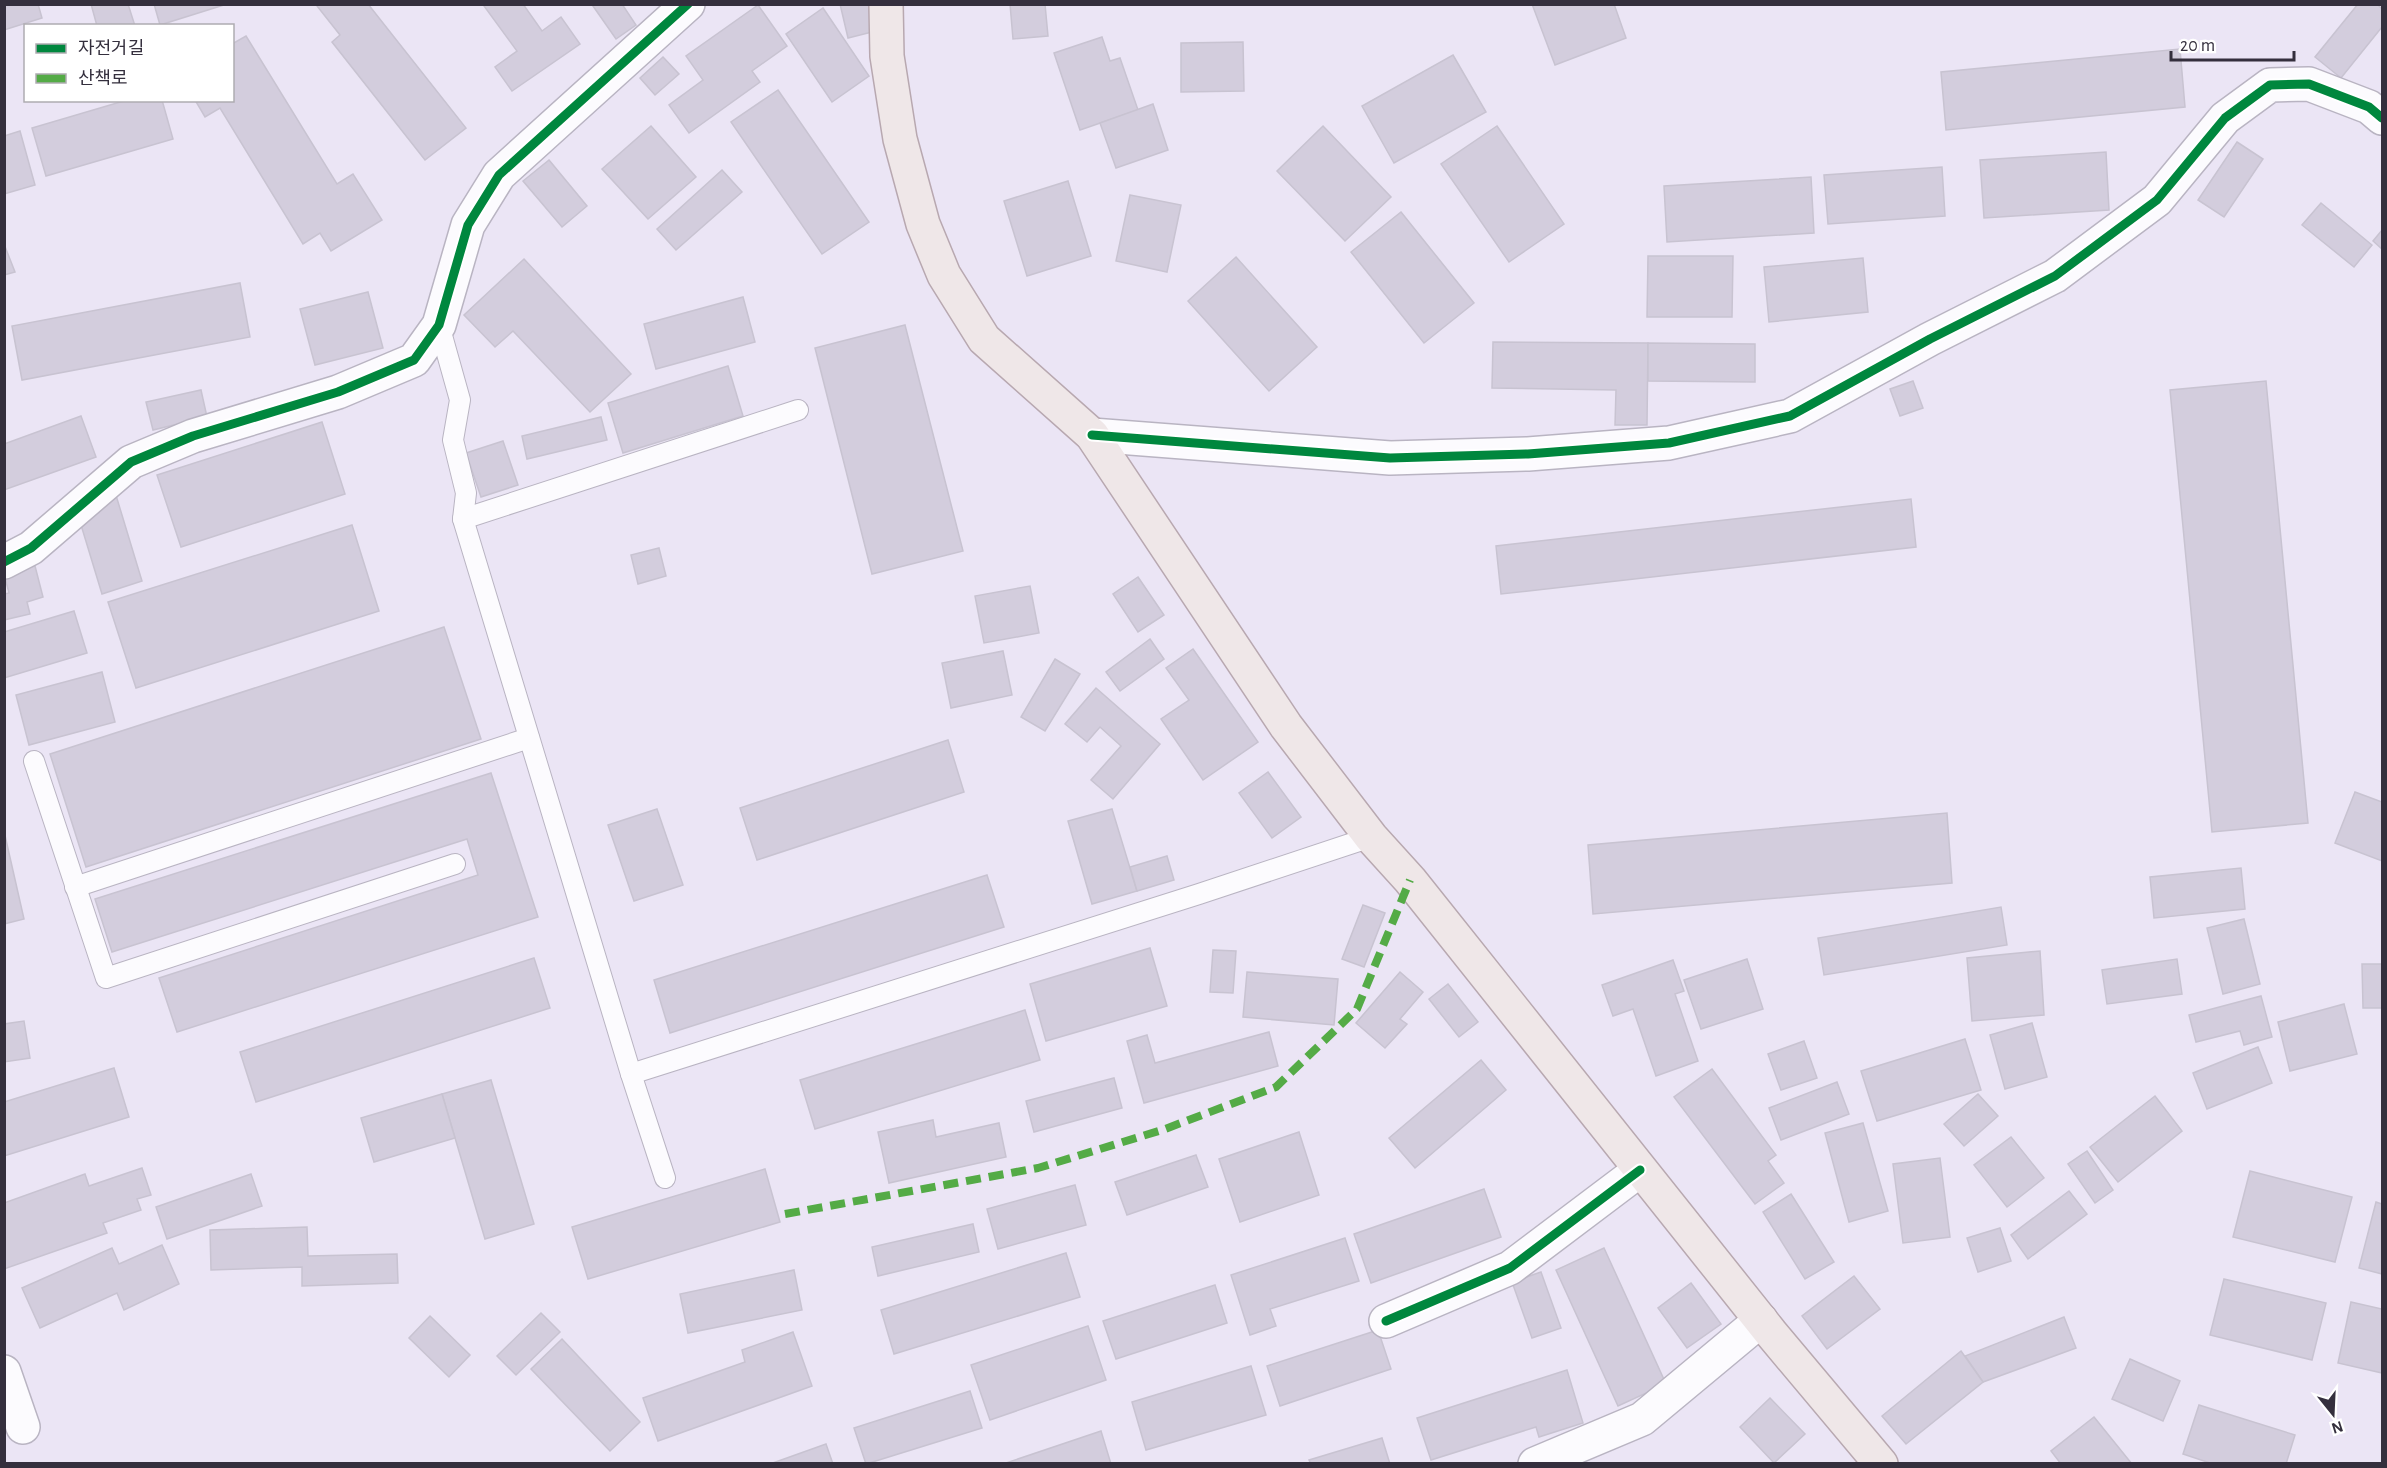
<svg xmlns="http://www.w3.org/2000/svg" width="2387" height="1468" font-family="'Alegreya Sans','Noto Sans KR',sans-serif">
	<rect width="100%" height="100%" fill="#ebe5f5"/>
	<g fill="#d3cddd" stroke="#c8c3d1" stroke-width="1.5">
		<path d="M4 4H38L42 18 4 30Z"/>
		<path d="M91 4H128L135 26H97Z"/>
		<path d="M154 4H227L160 25Z"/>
		<path d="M320 4H368L466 128 425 160 332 42 340 35 317 6Z"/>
		<path d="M487 4H523L542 31 561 17 580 44 512 91 495 67 517 51 484 6Z"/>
		<path d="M595 4H622L636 25 616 39 593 6Z"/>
		<path d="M840 4H869L876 31 848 38Z"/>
		<path d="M1010 4H1045L1048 36 1013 39Z"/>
		<path d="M1532 4H1614L1626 38 1555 65Z"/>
		<path d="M2358 4H2377L2382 9V27L2341 78 2315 57Z"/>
		<path d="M758 5 787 46 752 71 760 82 689 133 669 105 703 80 686 56Z"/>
		<path d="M823 8 869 76 832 102 786 34Z"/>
		<path d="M246 36 337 184 353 174 382 220 331 251 320 233 303 244 220 108 205 117 195 100H232V44Z"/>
		<path d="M1102 37 1110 61 1120 58 1138 110 1080 130 1054 53Z"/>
		<path d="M1243 42 1244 91 1181 92V43Z"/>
		<path d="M2180 49 2185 107 1946 130 1941 72Z"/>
		<path d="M1453 55 1486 112 1394 163 1362 106Z"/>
		<path d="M663 57 679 74 655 95 640 78Z"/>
		<path d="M778 90 869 222 822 254 731 122Z"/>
		<path d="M127 100H162L173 139 46 176 32 128Z"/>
		<path d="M1153 104 1168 150 1116 168 1100 123Z"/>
		<path d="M651 126 696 177 648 219 602 169Z"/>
		<path d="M1323 126 1391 197 1345 241 1277 171Z"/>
		<path d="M1497 126 1564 224 1509 262 1441 164Z"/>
		<path d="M20 131 35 185 4 194V136Z"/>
		<path d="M2237 142 2263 159 2224 217 2198 200Z"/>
		<path d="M2106 152 2109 210 1984 218 1980 160Z"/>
		<path d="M549 160 587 206 562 227 523 181Z"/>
		<path d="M1942 167 1945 216 1828 224 1824 175Z"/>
		<path d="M722 170 742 192 676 250 657 229Z"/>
		<path d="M1811 177 1814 233 1667 242 1664 186Z"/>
		<path d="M1068 181 1091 256 1027 276 1004 201Z"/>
		<path d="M1130 195 1181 205 1167 272 1116 261Z"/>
		<path d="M2321 203 2372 245 2354 267 2302 225Z"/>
		<path d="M1401 212 1474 303 1424 343 1351 252Z"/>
		<path d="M2382 230V249L2373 241Z"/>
		<path d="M4 244 15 272 4 275Z"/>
		<path d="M1648 256H1733L1732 317H1647Z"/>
		<path d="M1236 257 1317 347 1269 391 1188 301Z"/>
		<path d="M1863 258 1868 312 1769 322 1764 267Z"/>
		<path d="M524 259 631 374 590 412 513 331 495 347 464 315Z"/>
		<path d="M240 283 250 337 22 380 12 326Z"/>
		<path d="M368 292 383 348 315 365 300 309Z"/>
		<path d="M743 297 755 342 656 369 644 324Z"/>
		<path d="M905 325 963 551 872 574 815 348Z"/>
		<path d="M1493 342 1648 343 1647 425H1615L1616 390 1492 388Z"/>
		<path d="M1648 343 1755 344V382L1648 381Z"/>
		<path d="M728 366 743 416 623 453 608 403Z"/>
		<path d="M1913 381 1923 408 1900 416 1890 389Z"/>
		<path d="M2266 381 2308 823 2212 832 2170 390Z"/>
		<path d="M201 390 207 417 153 430 146 402Z"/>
		<path d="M81 416 96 457 4 490V444Z"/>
		<path d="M601 417 607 440 527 459 522 436Z"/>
		<path d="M322 422 345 494 181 547 157 475Z"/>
		<path d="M503 441 518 485 481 497 466 453Z"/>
		<path d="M115 492 142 581 102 594 81 525Z"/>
		<path d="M1911 499 1916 547 1501 594 1496 546Z"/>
		<path d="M352 525 379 611 136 688 108 602Z"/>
		<path d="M659 548 666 576 638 584 631 555Z"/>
		<path d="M35 566 43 597 27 602 30 614 4 620V594L9 593 4 574Z"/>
		<path d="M1138 577 1164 615 1138 632 1113 594Z"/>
		<path d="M1030 586 1039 633 984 643 975 596Z"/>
		<path d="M74 611 87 653 4 678V632Z"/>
		<path d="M444 627 481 739 86 867 50 754Z"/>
		<path d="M1150 639 1164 659 1120 691 1106 672Z"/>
		<path d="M1193 649 1258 742 1203 780 1161 719 1189 700 1166 668Z"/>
		<path d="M1003 651 1012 695 951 708 942 663Z"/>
		<path d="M1055 659 1080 674 1045 731 1021 717Z"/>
		<path d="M102 672 115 722 29 745 16 695Z"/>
		<path d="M1096 688 1160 744 1113 799 1091 780 1121 746 1100 727 1087 742 1065 724Z"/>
		<path d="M948 740 964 792 757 860 740 808Z"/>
		<path d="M1268 772 1301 817 1272 838 1239 793Z"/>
		<path d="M491 773 538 917 177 1032 159 978 478 875 467 839 112 952 95 899Z"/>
		<path d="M2355 792 2382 802V861L2335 843Z"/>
		<path d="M657 809 683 885 634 901 608 825Z"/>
		<path d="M1112 809 1137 891 1092 904 1068 821Z"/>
		<path d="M1947 813 1952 883 1593 914 1588 845Z"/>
		<path d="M4 831 24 919 4 924Z"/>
		<path d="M1167 856 1174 880 1137 891 1130 867Z"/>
		<path d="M2241 868 2245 909 2154 918 2150 877Z"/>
		<path d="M987 875 1004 927 670 1033 654 980Z"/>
		<path d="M1363 905 1385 913 1364 967 1342 959Z"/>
		<path d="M2001 907 2007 945 1824 975 1818 938Z"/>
		<path d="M2244 919 2260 984 2223 994 2207 928Z"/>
		<path d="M1150 948 1167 1006 1046 1041 1030 984Z"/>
		<path d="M1213 950 1236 951 1233 993 1210 992Z"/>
		<path d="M2040 951 2044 1015 1972 1021 1967 958Z"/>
		<path d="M534 958 550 1008 256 1102 240 1052Z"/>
		<path d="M1747 959 1763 1009 1701 1029 1684 980Z"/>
		<path d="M2177 959 2182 994 2107 1004 2102 970Z"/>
		<path d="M1673 960 1684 991 1675 994 1698 1061 1656 1076 1633 1009 1613 1016 1602 985Z"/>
		<path d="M2362 964H2382V1008H2363Z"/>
		<path d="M1247 972 1338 979 1334 1025 1243 1017Z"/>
		<path d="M1400 972 1423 992 1400 1019 1407 1024 1385 1048 1356 1023Z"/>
		<path d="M1448 984 1478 1022 1459 1037 1429 999Z"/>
		<path d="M2261 996 2272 1037 2244 1045 2240 1031 2196 1042 2189 1015Z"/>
		<path d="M2344 1004 2357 1054 2290 1071 2278 1022Z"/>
		<path d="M1025 1010 1040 1060 815 1129 800 1080Z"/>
		<path d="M24 1021 30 1058 4 1062V1024Z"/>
		<path d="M2032 1023 2047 1077 2005 1089 1990 1035Z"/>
		<path d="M1269 1032 1278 1066 1144 1103 1127 1041 1147 1035 1155 1063Z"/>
		<path d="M1965 1039 1981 1090 1877 1121 1861 1071Z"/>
		<path d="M1804 1041 1817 1078 1781 1090 1768 1054Z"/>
		<path d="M2258 1047 2272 1083 2207 1109 2193 1073Z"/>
		<path d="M1481 1060 1506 1090 1415 1168 1389 1138Z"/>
		<path d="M114 1068 129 1117 4 1156V1102Z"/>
		<path d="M1712 1069 1776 1155 1768 1161 1784 1183 1755 1204 1674 1097Z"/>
		<path d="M1114 1078 1122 1108 1034 1132 1026 1101Z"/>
		<path d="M491 1080 534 1224 485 1239 442 1094Z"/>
		<path d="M1837 1082 1849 1114 1781 1140 1769 1108Z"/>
		<path d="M442 1094 455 1138 374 1162 361 1118Z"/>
		<path d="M1978 1094 1998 1116 1964 1146 1944 1124Z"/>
		<path d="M2155 1096 2182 1131 2118 1182 2090 1147Z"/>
		<path d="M933 1120 936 1137 999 1123 1006 1157 889 1183 878 1132Z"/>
		<path d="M1863 1123 1888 1211 1849 1222 1825 1133Z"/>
		<path d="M1299 1132 1319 1195 1240 1222 1219 1159Z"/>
		<path d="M2011 1137 2044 1178 2007 1207 1974 1165Z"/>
		<path d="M2087 1151 2113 1190 2095 1203 2068 1164Z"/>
		<path d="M1196 1155 1208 1187 1127 1215 1115 1182Z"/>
		<path d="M1940 1158 1950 1237 1903 1243 1893 1164Z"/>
		<path d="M142 1168 151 1195 137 1199 141 1210 103 1223 107 1233 4 1269V1203L85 1174 89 1186Z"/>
		<path d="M765 1169 780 1222 588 1279 572 1227Z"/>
		<path d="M2250 1171 2352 1197 2335 1262 2233 1237Z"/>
		<path d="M251 1174 262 1206 167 1239 156 1207Z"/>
		<path d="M1075 1185 1086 1225 998 1249 987 1209Z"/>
		<path d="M1484 1189 1501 1237 1371 1283 1354 1234Z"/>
		<path d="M2069 1191 2087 1214 2028 1259 2011 1235Z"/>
		<path d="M1791 1194 1834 1262 1805 1279 1763 1212Z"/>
		<path d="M2376 1202 2382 1204V1274L2359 1268Z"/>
		<path d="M973 1224 979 1252 878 1276 872 1247Z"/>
		<path d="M307 1227 308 1256 397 1254 398 1283 302 1286V1267L211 1270 210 1230Z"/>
		<path d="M2000 1228 2011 1261 1978 1272 1967 1238Z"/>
		<path d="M1345 1238 1359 1281 1270 1309 1276 1326 1250 1335 1231 1275Z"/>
		<path d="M162 1245 179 1284 124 1310 117 1293 40 1328 22 1288 112 1248 119 1264Z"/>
		<path d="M1604 1248 1666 1384 1618 1406 1556 1270Z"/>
		<path d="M1066 1253 1080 1297 894 1354 881 1310Z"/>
		<path d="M794 1270 802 1310 688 1333 680 1294Z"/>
		<path d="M1541 1272 1561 1328 1532 1338 1512 1282Z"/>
		<path d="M1854 1276 1880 1309 1827 1349 1802 1316Z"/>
		<path d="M2224 1279 2326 1303 2312 1360 2210 1335Z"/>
		<path d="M1691 1283 1721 1324 1687 1348 1658 1308Z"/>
		<path d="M1215 1285 1227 1323 1116 1359 1103 1321Z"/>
		<path d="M2351 1302 2382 1309V1373L2338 1363Z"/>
		<path d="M541 1313 560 1332 516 1375 497 1356Z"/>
		<path d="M430 1316 470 1355 449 1377 409 1338Z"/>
		<path d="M2064 1317 2076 1348 1983 1382 1965 1356Z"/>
		<path d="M1088 1326 1106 1380 990 1420 971 1365Z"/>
		<path d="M1378 1330 1391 1369 1280 1406 1267 1366Z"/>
		<path d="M793 1332 812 1386 658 1441 643 1398 745 1362 742 1350Z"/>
		<path d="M562 1339 640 1422 610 1451 531 1369Z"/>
		<path d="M1961 1351 1983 1382 1906 1444 1882 1416Z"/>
		<path d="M2130 1359 2180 1381 2163 1421 2112 1399Z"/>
		<path d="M1251 1366 1266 1415 1146 1450 1132 1402Z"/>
		<path d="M1567 1370 1583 1423 1539 1437 1536 1427 1431 1460 1417 1418Z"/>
		<path d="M970 1391 982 1428 866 1464 854 1428Z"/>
		<path d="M1770 1398 1805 1434 1774 1463 1740 1427Z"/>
		<path d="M2199 1405 2295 1435 2286 1464H2213L2183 1454Z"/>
		<path d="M2094 1417 2132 1464H2061L2051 1451Z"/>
		<path d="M1101 1431 1111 1464H1003Z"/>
		<path d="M1382 1438 1390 1464H1311L1309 1460Z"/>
		<path d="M826 1444 833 1464H770Z"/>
	</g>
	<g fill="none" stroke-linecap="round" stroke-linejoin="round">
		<g stroke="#b9b4c2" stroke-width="22">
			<g id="lane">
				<path d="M439 325 460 400 453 440 466 493 463 519 631 1074 665 1178"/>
				<path d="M463 519 798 410"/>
				<path d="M34 761 106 978 455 864"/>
				<path d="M75 887 529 738"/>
				<path d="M631 1074 1199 894 1371 837"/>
			</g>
		</g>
		<g stroke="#b9b4c2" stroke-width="36">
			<g id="street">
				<path d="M1092 435 1390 458 1528 454 1669 443 1790 416 1930 339 2055 276 2157 200 2225 118 2270 85 2309 84 2369 107 2382 118"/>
				<path d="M4 562 31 548 131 462 193 436 338 392 414 360 439 325 468 225 499 175 688 4"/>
				<path d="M1386 1321 1510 1268 1640 1170"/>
				<path d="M4 1372 23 1427"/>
				<path d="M1535 1464 1642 1419 1761 1320"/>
			</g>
		</g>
		<g stroke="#b8a8b0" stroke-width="36">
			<path id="primary" d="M886 4 887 56 900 139 923 224 944 275 984 339 1092 435 1286 726 1371 837 1410 880 1771 1333 1881 1464"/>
		</g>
		<use href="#lane" stroke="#fcfbfe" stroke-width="20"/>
		<use href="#street" stroke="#fcfbfe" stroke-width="33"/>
		<use href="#primary" stroke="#efe7e8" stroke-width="33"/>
		<path stroke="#54ab46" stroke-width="8" stroke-dasharray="15 8" stroke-linecap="butt" d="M785 1214 1038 1168 1165 1129 1276 1087 1357 1009 1410 880"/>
		<g stroke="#fff" stroke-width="13">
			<g id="cycleway">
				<path d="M1092 435 1390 458 1528 454 1669 443 1790 416 1930 339 2055 276 2157 200 2225 118 2270 85 2309 84 2369 107 2382 118"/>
				<path d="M4 562 31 548 131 462 193 436 338 392 414 360 439 325 468 225 499 175 688 4"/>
				<path d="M1386 1321 1510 1268 1640 1170"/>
			</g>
		</g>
		<use href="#cycleway" stroke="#00873e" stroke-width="9"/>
	</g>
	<rect width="2387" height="1468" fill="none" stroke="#342f3d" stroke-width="12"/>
	<rect x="24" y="24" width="210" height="78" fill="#ffffff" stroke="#aeacb1" stroke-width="1.5"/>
	<rect x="36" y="44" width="30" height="9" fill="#00873e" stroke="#aeacb1" stroke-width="1.5"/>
	<text x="78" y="54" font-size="18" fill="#342f3d">자전거길</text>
	<rect x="36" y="74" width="30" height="9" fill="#54ab46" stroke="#aeacb1" stroke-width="1.5"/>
	<text x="78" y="84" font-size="18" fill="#342f3d">산책로</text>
	<g transform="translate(2333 1414) rotate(162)" stroke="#ffffff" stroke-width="4.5" paint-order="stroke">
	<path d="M0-4.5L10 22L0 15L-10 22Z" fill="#342f3d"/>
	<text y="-9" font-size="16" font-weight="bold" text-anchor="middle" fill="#342f3d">N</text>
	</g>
	<path d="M2171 51v9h123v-9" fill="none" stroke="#342f3d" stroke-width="3"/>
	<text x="2180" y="51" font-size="18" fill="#342f3d" stroke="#ffffff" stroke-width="4.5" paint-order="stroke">20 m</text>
</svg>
